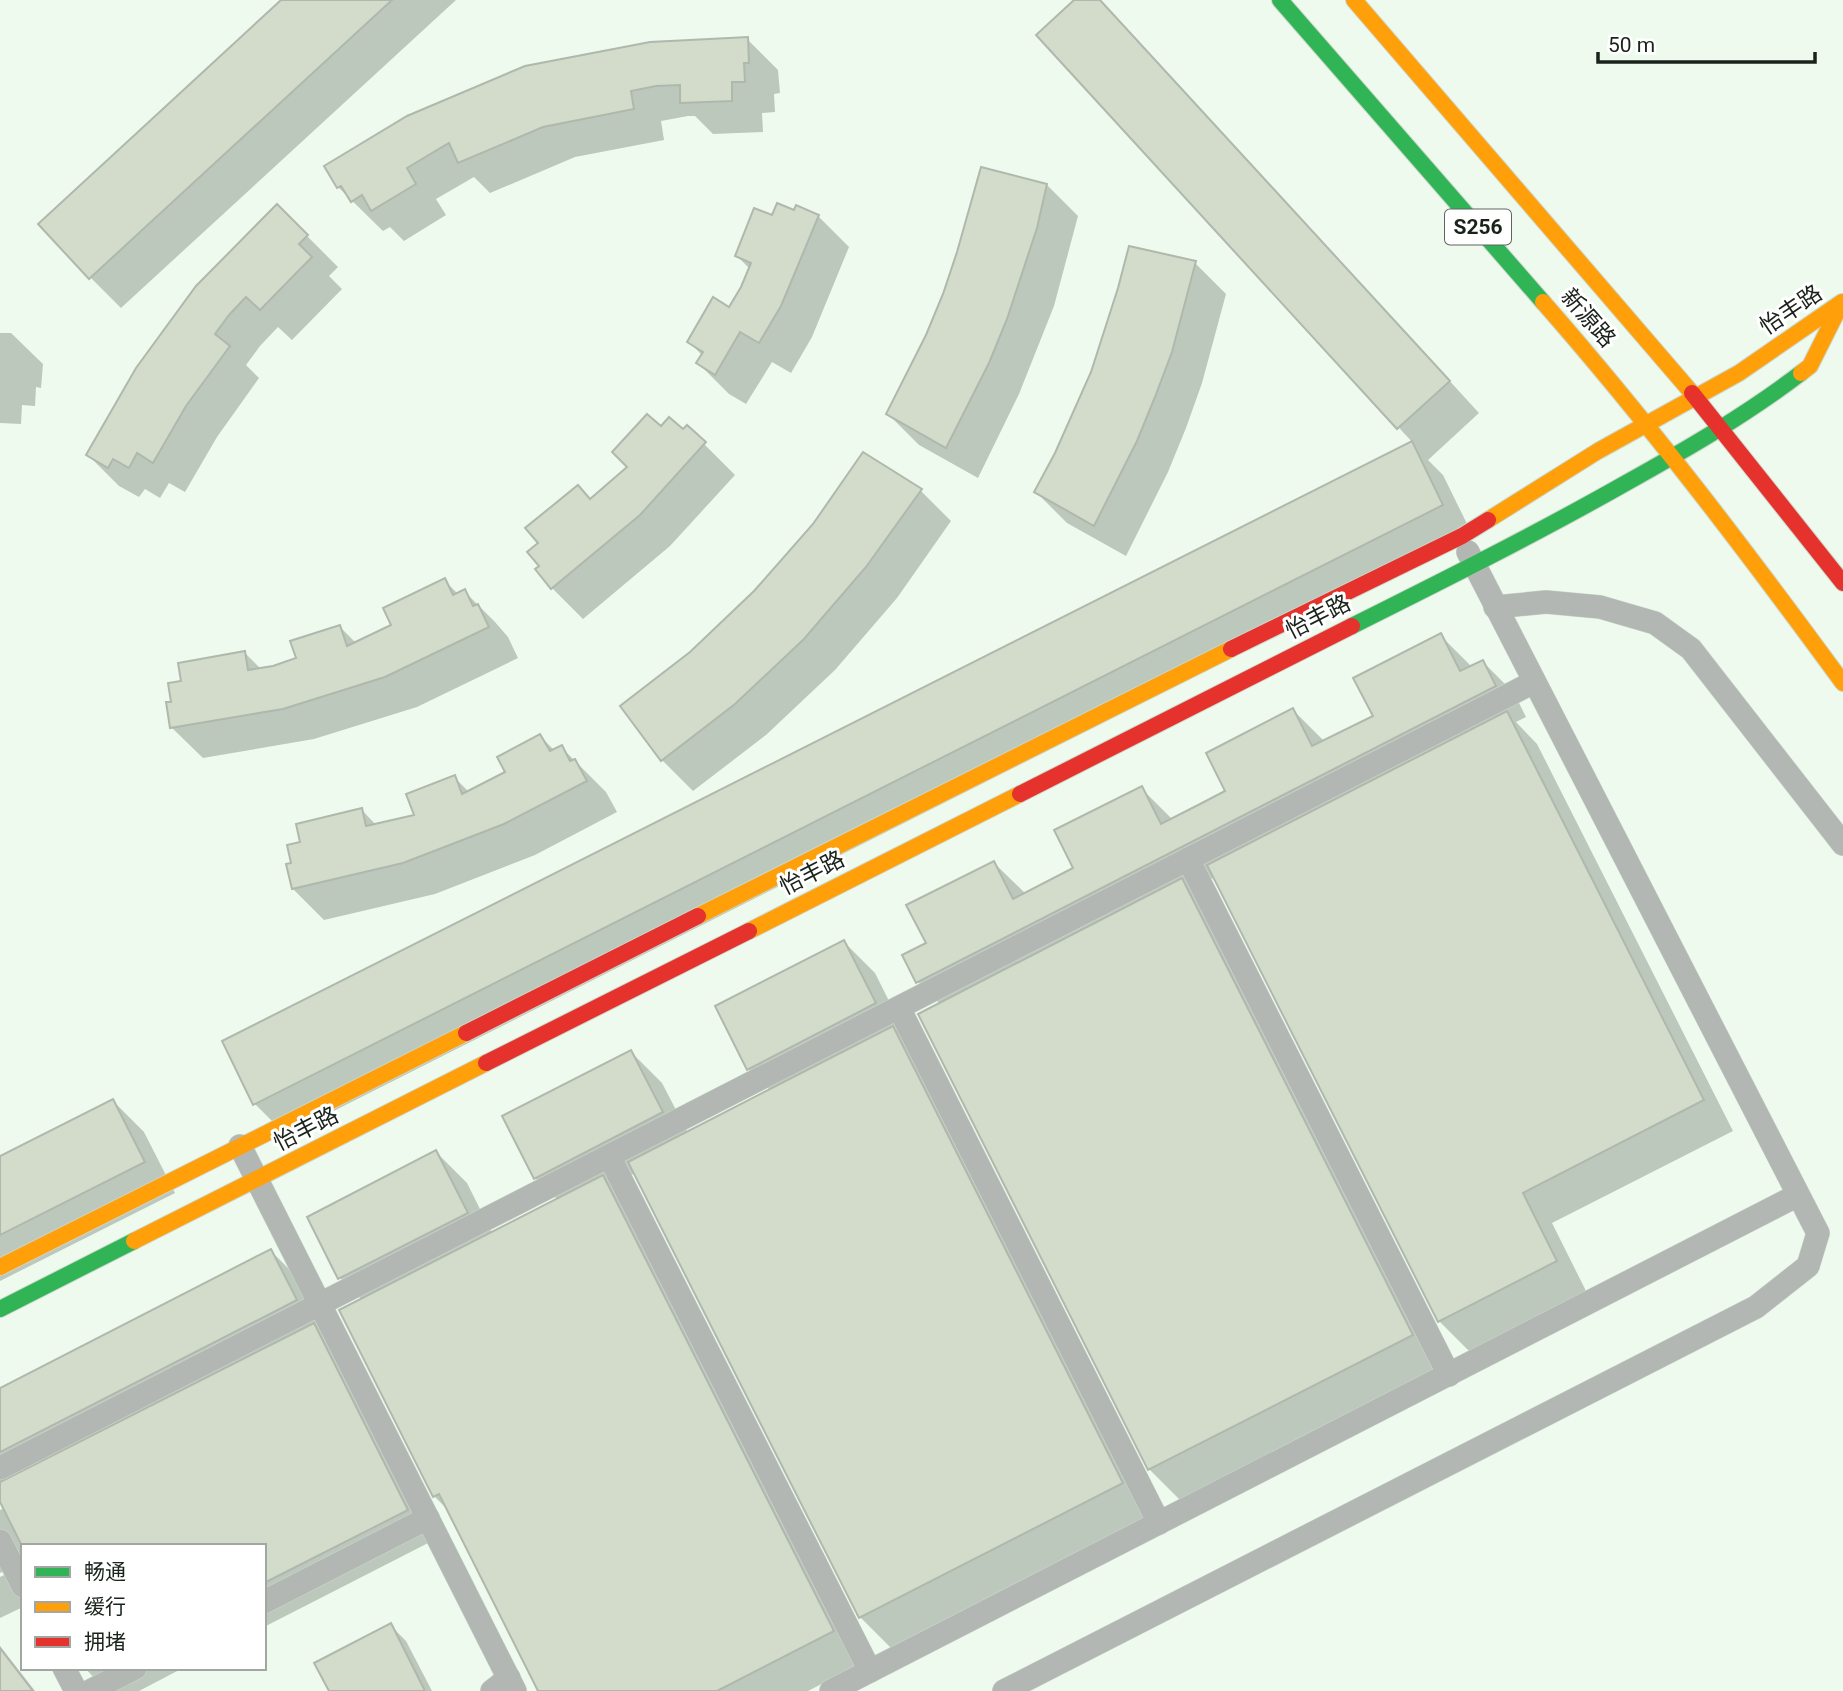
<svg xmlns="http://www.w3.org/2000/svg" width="1843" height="1691" font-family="Roboto,'Noto Sans SC',sans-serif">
	<rect width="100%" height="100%" fill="#edfaed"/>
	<g fill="#0003">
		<path d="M284 0H456L121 308 90 277Z"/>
		<path d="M1077 0H1099L1119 20 1479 413 1428 460 1443 475 1473 536 286 1135 255 1104 224 1042 1413 443 1039 35Z"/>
		<path d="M747 39 778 70 780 93 774 94 775 112 762 113 763 132 713 134 695 116H688L661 121 664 140 575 157 490 193 474 177 436 199 446 215 404 241 390 227 383 231 338 187 326 167Z"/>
		<path d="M1047 185 1078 216 1054 306 1019 394 978 478 919 445 888 414 928 336 944 295Z"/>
		<path d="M277 206 338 267 329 276 342 289 292 340 278 327 260 346 246 365 259 378 217 437 185 492 169 483 160 498 145 489 139 497 119 486 88 455Z"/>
		<path d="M795 212 818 216 849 247 812 337 791 373 772 362 746 404 729 394 698 363 703 356 689 342 730 310 751 270 737 256Z"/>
		<path d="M1195 263 1226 294 1202 383 1186 428 1168 472 1126 556 1067 523 1036 492Z"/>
		<path d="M0 333H11L43 364 41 388 36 387 35 406 22 405 21 424 0 423Z"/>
		<path d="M661 429 683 431 704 444 735 475 670 546 583 619 552 588 542 566 540 543 578 487 591 500 629 468Z"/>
		<path d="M920 490 951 521 897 598 835 670 766 735 693 791 662 760 691 653 755 592Z"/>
		<path d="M444 580 458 594 464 591 495 622 508 637 518 658 417 707 314 739 203 758 171 727 173 703 183 683 245 653 261 669 298 659 340 627 356 643 393 625Z"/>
		<path d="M1440 635 1472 667 1483 662 1514 693 1526 717 1516 722 1537 744 1733 1131 1552 1223 1586 1291 1469 1351 1439 1321 1215 877 1190 889 1213 911 1443 1366 1180 1500 1149 1469 940 1004 918 982 928 944 994 863 1026 894 1076 869 1141 788 1173 820 1227 791 1293 710 1325 742 1375 717Z"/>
		<path d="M540 736 555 751 561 747 606 792 617 812 535 855 435 894 324 920 293 889V865L302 843 362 810 377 826 416 816 454 777 469 792 508 773Z"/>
		<path d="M844 942 875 973 906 1035 901 1037 923 1060 1153 1514 891 1648 860 1617 635 1173 611 1186 634 1208 864 1662 808 1691H541L450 1512 434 1496 362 1300 340 1278 436 1152 467 1183 492 1233 558 1200 535 1178 631 1052 662 1083 688 1133 771 1091 748 1069Z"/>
		<path d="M113 1101 144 1132 175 1193 0 1281V1158Z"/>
		<path d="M271 1251 302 1282 327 1332 322 1334 343 1354 436 1539 264 1627V1546H23V1558L18 1562 23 1589V1607L0 1618V1577L10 1572 8 1569 0 1573V1510L5 1508 0 1497V1390Z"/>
		<path d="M390 1625 406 1641 432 1691H331Z"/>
		<path d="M0 1646 35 1691H0Z"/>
		<path d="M85 1668H183L139 1691H106Z"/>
	</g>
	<g fill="#d3dbcb" stroke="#b0b8ad" stroke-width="2">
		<path d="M281 0H392L89 279 38 224Z"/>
		<path d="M1074 0H1100L1450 381 1397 429 1036 35Z"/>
		<path d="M748 37 749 63H744L745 82H732V101L680 103V85L656 86 631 91 634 109 543 127 458 163 449 143 407 168 416 184 371 211 362 195 351 202 341 186 337 188 324 166 407 116 525 66 650 42Z"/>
		<path d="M981 167 1047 184 1037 228 1007 319 989 363 946 448 886 414 926 335 943 294 957 252Z"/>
		<path d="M777 203 794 210 796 205 819 215 781 306 759 343 740 332 715 375 696 363 703 352 687 342 713 297 729 307 741 287 751 263 735 256 754 208 772 215Z"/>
		<path d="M277 204 308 235 299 244 312 257 260 310 246 297 229 315 215 334 230 346 186 406 153 463 137 453 129 468 113 459 108 468 86 455 136 368 196 286Z"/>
		<path d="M1129 246 1196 261 1172 352 1155 397 1137 441 1094 526 1034 492 1055 453 1091 372 1118 288Z"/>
		<path d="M647 414 661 426 669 417 683 429 687 425 706 442 640 515 551 589 535 569 539 566 527 552 538 543 525 528 578 485 590 499 627 467 612 452Z"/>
		<path d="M1412 441 1443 505 253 1105 222 1041Z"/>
		<path d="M863 452 922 489 866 567 804 639 735 704 661 761 620 706 690 652 754 591 813 524Z"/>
		<path d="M445 578 453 595 465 589 473 606 478 604 489 627 385 677 283 709 170 728 166 702H171L168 683 181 681 178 663 245 651 248 670 273 666 296 658 290 641 340 625 347 646 391 625 383 608Z"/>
		<path d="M1441 633 1460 671 1483 660 1496 686 916 983 902 955 926 943 906 905 994 861 1013 899 1073 868 1054 830 1142 786 1161 824 1202 803 1225 791 1206 753 1293 708 1312 746 1373 716 1353 678Z"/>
		<path d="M1507 711 1704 1100 1523 1193 1557 1261 1438 1322 1207 865Z"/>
		<path d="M540 734 550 751 562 745 570 761 575 759 587 781 504 824 403 863 292 889 286 864 291 863 287 845 300 842 296 824 362 808 366 826 414 815 406 794 455 775 462 794 505 772 497 757Z"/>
		<path d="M1182 878 1413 1335 1148 1470 918 1014Z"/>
		<path d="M844 940 876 1003 747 1070 715 1006Z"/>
		<path d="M893 1026 1123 1483 859 1618 628 1162Z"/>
		<path d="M631 1050 663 1112 534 1179 502 1116Z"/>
		<path d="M113 1099 145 1162 0 1235V1156Z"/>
		<path d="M436 1150 468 1213 338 1279 307 1217Z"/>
		<path d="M603 1175 834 1631 717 1691H538L439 1494 433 1497 339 1310Z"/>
		<path d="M271 1249 297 1300 0 1452V1388Z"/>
		<path d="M314 1323 408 1510 264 1583V1546H22L0 1502V1482Z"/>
		<path d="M391 1623 425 1691H329L314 1663Z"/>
		<path d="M0 1648 33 1691H0Z"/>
	</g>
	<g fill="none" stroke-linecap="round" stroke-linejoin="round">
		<g stroke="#ccd7cc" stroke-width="24">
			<g id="street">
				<path d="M1495 607 1546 602 1600 607 1655 623 1691 649 1843 844"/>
				<path d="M1188 859 1449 1375"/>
				<path d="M899 1008 1159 1523"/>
				<path d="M240 1146 515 1691"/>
				<path d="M609 1156 870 1671"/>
				<path d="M0 1468 1534 682"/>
				<path d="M0 1541 23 1586"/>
				<path d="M264 1602 428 1518"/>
				<path d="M64 1668 76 1691"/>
				<path d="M90 1691 135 1668"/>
				<path d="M492 1691 509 1678"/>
				<path d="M831 1691 1798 1195"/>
				<path d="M1004 1691 1756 1307 1808 1266 1818 1233 1468 552"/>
			</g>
		</g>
		<g stroke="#ccd7cc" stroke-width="18">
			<g id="fast">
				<path d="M1280 0 1543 302"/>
				<path d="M1352 626C1444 580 1536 534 1626 483 1687 449 1746 415 1801 373"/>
				<path d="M0 1309 134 1241"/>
			</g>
		</g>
		<g stroke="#ccd7cc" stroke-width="18">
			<g id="slow">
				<path d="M1354 0 1692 393"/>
				<path d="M1543 302C1650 424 1747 552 1843 683"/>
				<path d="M1488 520 1598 451 1739 373 1842 302 1810 366 1801 373"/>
				<path d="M698 916 1231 649"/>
				<path d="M749 931 1020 794"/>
				<path d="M134 1241 486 1063"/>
				<path d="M0 1267 466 1033"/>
			</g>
		</g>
		<g stroke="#ccd7cc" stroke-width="18">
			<g id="jam">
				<path d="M1692 393 1843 583"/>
				<path d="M1231 649 1462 536 1488 520"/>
				<path d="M1020 794 1352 626"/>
				<path d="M466 1033 698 916"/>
				<path d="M486 1063 749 931"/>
			</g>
		</g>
		<use href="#street" stroke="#b2b7b4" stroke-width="23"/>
		<use href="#fast" stroke="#30b455" stroke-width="16"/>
		<use href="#slow" stroke="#ff9f0a" stroke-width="16"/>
		<use href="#jam" stroke="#e5322d" stroke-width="16"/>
	</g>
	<g text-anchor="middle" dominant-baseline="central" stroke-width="6" stroke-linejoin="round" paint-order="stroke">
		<rect fill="#fff" stroke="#5f655f" stroke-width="2" x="1445" y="209.5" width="66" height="35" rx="5"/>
		<g font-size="21" font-weight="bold" fill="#1a231b">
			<text x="1478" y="227">S256</text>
		</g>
		<g font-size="23" fill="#1a231b" stroke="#fff">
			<text transform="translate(1791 310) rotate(-34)">怡丰路</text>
			<text transform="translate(1588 318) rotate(49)">新源路</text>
			<text transform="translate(1318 617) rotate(-27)">怡丰路</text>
			<text transform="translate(812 873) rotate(-27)">怡丰路</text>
			<text transform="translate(306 1129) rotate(-27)">怡丰路</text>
		</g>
	</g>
	<rect x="21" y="1544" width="245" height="126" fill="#ffffff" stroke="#a3a7a4" stroke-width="2"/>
	<rect x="35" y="1567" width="35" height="10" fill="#30b455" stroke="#a3a7a4" stroke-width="2"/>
	<text x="84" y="1579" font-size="21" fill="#1a231b">畅通</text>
	<rect x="35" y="1602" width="35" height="10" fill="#ff9f0a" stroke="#a3a7a4" stroke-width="2"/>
	<text x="84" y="1614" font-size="21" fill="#1a231b">缓行</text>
	<rect x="35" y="1637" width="35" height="10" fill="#e5322d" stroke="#a3a7a4" stroke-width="2"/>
	<text x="84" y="1649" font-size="21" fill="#1a231b">拥堵</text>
	<path d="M1598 52v10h217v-10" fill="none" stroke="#1a231b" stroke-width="3.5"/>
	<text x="1608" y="52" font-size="21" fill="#1a231b" stroke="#ffffff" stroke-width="5" paint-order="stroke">50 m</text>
</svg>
